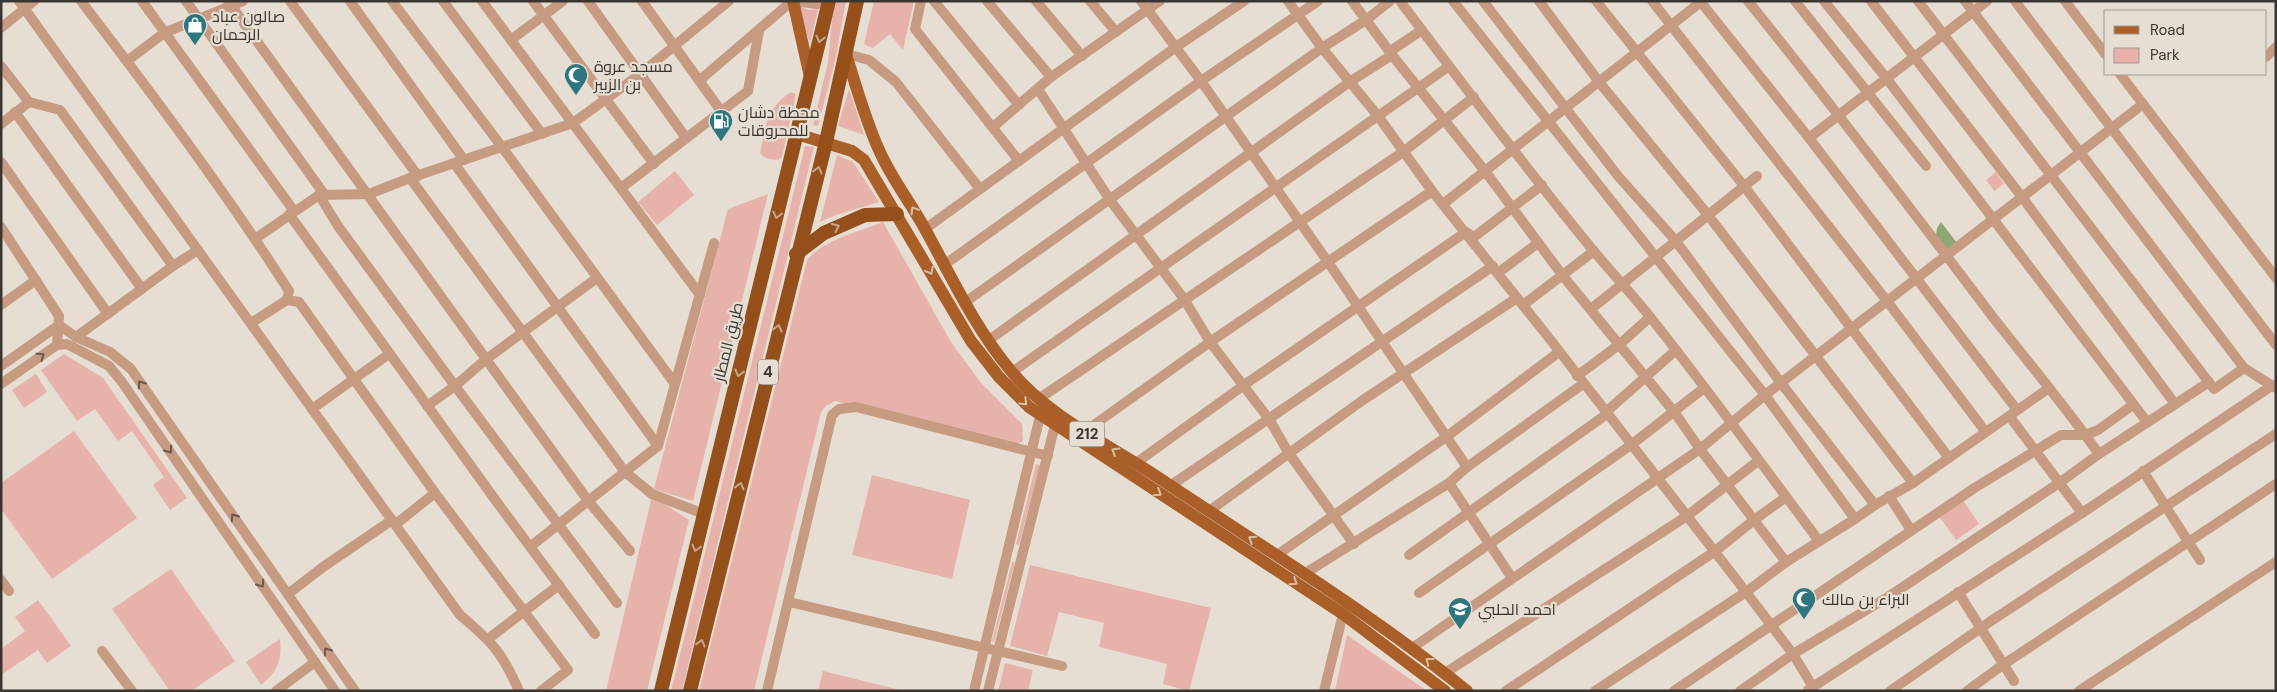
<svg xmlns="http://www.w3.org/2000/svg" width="2277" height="692" font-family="'DM Sans',Cairo,sans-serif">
	<rect width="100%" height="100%" fill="#e6ded2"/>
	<g fill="#e7b2aa">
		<path d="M837 1H846L835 61 818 126 813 125 828 62 832 20Z"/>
		<path d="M874 1H914L903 50 890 34 873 48 864 44Z"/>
		<path d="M797 5 809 10 818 9 810 44Z"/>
		<path d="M849 89 864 135 838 126Z"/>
		<path d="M791 92 796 94 782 157 778 160C771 160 765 159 760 153 766 126 766 108 791 92Z"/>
		<path d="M805 146 814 147 686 674 682 691H671Z"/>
		<path d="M837 155 853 162 879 202 836 215 820 222Z"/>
		<path d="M675 171 694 195 657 225 638 202Z"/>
		<path d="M1996 172 2004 184 1994 191 1986 180Z"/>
		<path d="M768 194 693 501 654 489 728 209Z"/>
		<path d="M883 222 951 342 981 383 1022 424 1023 441 1016 445 835 401 826 406 821 412 754 691H699L807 260C825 239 858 232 883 222Z"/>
		<path d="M64 354 103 378 187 498 170 510 153 485 164 477 132 431 118 441 95 409 77 421 41 370Z"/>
		<path d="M36 374 47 392 24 408 12 390Z"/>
		<path d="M74 431 137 518 52 579 1 509V483Z"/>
		<path d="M1036 464 1040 465 1019 545 1016 544Z"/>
		<path d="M872 475 970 500 952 579 852 555Z"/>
		<path d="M652 496 689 520 647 691H606Z"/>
		<path d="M1963 500 1979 524 1956 540 1939 516Z"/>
		<path d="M1012 562H1015L994 642H992Z"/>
		<path d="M1030 565 1211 608 1189 691 1163 684 1167 664 1099 647 1104 623 1059 612 1047 656 1010 646Z"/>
		<path d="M171 569 235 661 191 691H170L112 609Z"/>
		<path d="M38 600 71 646 47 663 38 650 1 675V649L25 631 15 617Z"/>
		<path d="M1347 635 1427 691H1335Z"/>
		<path d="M280 639C282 661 278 671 261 685L246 662Z"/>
		<path d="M1005 663 1033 670 1028 691H998Z"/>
		<path d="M823 671 904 691H818Z"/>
	</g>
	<path fill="#8da873" d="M1941 222 1957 243 1948 251 1936 235 1937 228Z"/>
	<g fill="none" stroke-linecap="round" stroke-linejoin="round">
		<g stroke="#c69b81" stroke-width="10">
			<path d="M19 1 460 615C492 642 502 652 519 691"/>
			<path d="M81 1C153 95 225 191 289 291L287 300 299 302 435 493 568 670 541 691"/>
			<path d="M142 1 294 211"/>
			<path d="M186 1 324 194"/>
			<path d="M228 1 589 502 630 551"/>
			<path d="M290 1 418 176"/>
			<path d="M350 1 464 160"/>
			<path d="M392 1 502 147 675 384"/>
			<path d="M443 1 542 134"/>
			<path d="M482 1 700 295"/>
			<path d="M533 1 654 164"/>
			<path d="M588 1 686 138"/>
			<path d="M642 1 721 111"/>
			<path d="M794 1 817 4 823 1"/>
			<path d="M921 1 915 29 1019 161"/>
			<path d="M934 1 1019 105"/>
			<path d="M987 1 1051 77"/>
			<path d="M1036 1 1082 56"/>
			<path d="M1090 1 1116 32"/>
			<path d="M1141 1 1201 81 1328 262 1467 467"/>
			<path d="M1288 1 1322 48 1378 116 1432 191 1549 338 1746 592 1793 654 1813 687"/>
			<path d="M1352 1 1392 55 1485 171 1563 276 1675 413 1700 449 1786 562"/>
			<path d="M1400 1C1463 85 1526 168 1592 249 1611 272 1632 294 1651 318 1709 391 1763 466 1819 541"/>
			<path d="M1453 1 1765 395 1855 519"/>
			<path d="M1483 1 1618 176 1675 240 1781 383 1875 505"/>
			<path d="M1539 1 1599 82 1708 215 1913 483"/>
			<path d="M1596 1 1744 186 1949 458"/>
			<path d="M1652 1 1887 301 1985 431"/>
			<path d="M1700 1 1809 138 2017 410"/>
			<path d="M1748 1C1832 105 1912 210 1992 316 2028 362 2065 406 2099 454"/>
			<path d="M1795 1 1926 166"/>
			<path d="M1824 1 1887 79 2147 422"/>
			<path d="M1871 1 2022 197 2175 404"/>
			<path d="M1918 1 2214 389 2244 368 2276 388"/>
			<path d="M1965 1 2244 368"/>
			<path d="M2015 1 2276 345"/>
			<path d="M2065 1 2106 55"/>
			<path d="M1 28 34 1"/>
			<path d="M512 39 563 1"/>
			<path d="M846 54 869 60 896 82 980 189"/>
			<path d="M2266 57 2276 47"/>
			<path d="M127 61 164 33 243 1"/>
			<path d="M1 66 29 102 60 110 173 266"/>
			<path d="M2120 74 2276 278"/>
			<path d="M700 80 792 1"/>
			<path d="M1038 89 1110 200 1184 299 1210 342 1269 419 1288 452 1354 544"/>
			<path d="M15 112 142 289"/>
			<path d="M1 124 29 102"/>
			<path d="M993 127 1051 77 1160 1"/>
			<path d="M1809 138 1987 1"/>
			<path d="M1 162 108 314"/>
			<path d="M454 163 658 446"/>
			<path d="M410 178 625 472 652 494 704 514"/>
			<path d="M621 188 748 91 759 31"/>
			<path d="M319 195 338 226 455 386 617 603"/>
			<path d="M1443 204 1702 1"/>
			<path d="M289 214 499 505 595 634"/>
			<path d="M1 227 59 316 57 345"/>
			<path d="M925 229 1176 47 1244 1"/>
			<path d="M255 239 319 195 369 194 410 178 573 123 639 75 729 1"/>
			<path d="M944 265 1201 81 1318 1"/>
			<path d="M1498 273 1538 243"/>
			<path d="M964 303 1322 48 1366 20 1390 1"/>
			<path d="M1 305 36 280"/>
			<path d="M1523 305 1594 251"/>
			<path d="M1591 309 1757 176"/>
			<path d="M251 323 287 300"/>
			<path d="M76 337 173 266 198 250"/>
			<path d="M989 340 1351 81 1392 55V50L1422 30"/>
			<path d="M1 366 59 325 76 337 110 352 131 369 355 691"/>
			<path d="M1012 372 1448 67"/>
			<path d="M1577 376 1620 344 1650 317"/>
			<path d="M1 384 57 345 67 344 109 366 122 382 335 691"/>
			<path d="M1040 398 1403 152 1474 97"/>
			<path d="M427 406 455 386 485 360 597 278"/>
			<path d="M312 409 389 354"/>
			<path d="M1606 412 1676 350"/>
			<path d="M2010 417 2082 513"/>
			<path d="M1084 432 1210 342 1432 191"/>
			<path d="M1136 463 1244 385 1466 232 1474 237 1542 185"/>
			<path d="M2143 471 2200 560"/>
			<path d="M1449 483 1512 578"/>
			<path d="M1170 486 1493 266"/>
			<path d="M1889 496 1911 530"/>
			<path d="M1209 511 1363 400 1517 298"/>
			<path d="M396 524 435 493"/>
			<path d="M531 546 658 446 714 243"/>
			<path d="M1277 555 1446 437 1559 352"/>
			<path d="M1409 555 1607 414"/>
			<path d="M1304 574 1449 483 1467 467 1583 384"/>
			<path d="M1 580 9 591"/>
			<path d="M1958 592 2014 681"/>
			<path d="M1419 593 1631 445 1704 388"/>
			<path d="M288 594 323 567 392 520"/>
			<path d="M789 602 1062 666"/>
			<path d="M488 639 559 585"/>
			<path d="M1412 648 1700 449 1765 395 2143 104"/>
			<path d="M102 651 132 691"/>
			<path d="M1445 673 1687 516 1758 461"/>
			<path d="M1808 690 2082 513 2273 385"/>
			<path d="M276 691 315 662"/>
			<path d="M767 691 832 415 839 409 856 407 1048 456"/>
			<path d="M974 691 1040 416"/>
			<path d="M988 691 1055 425"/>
			<path d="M1324 691 1343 614"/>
			<path d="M1506 691 1714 552 1754 520 1786 497"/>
			<path d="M1595 691 1746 592 1786 562 1855 519 1875 505 1913 483 2049 388"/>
			<path d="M1674 691 1976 487 2061 435H2085L2098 430 2133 405"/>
			<path d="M1740 691 1793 654 1888 597 2059 483 2099 454 2209 382"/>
			<path d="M1890 691 1991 621 2276 434"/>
			<path d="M1967 691 2004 664 2276 484"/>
			<path d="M2079 691 2276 562"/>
		</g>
		<g stroke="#aa5f28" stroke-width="12">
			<path d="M793 1 810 77"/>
			<path d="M846 54C856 86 865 119 879 150 891 178 911 203 925 229 952 278 975 328 1011 371 1048 416 1109 445 1156 476 1261 546 1369 612 1467 691"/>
			<path d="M797 134 852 151 864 160 971 341 999 377 1029 407 1343 614 1445 691"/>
		</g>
		<g stroke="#944f1b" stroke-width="14">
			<path d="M796 254 824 233 865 215 897 214"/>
			<path d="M661 691 829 1"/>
			<path d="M690 691 826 142 857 1"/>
		</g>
	</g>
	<defs><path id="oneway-chevron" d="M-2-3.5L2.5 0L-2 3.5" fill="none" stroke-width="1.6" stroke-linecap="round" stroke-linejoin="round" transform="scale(1.25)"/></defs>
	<g stroke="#c5a589">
		<use href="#oneway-chevron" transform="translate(820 39) rotate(104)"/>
		<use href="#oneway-chevron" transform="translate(818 170) rotate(-76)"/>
		<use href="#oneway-chevron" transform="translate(777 215) rotate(104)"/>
		<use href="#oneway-chevron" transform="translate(836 227) rotate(-24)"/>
		<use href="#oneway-chevron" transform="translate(778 328) rotate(-76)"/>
		<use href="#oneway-chevron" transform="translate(739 373) rotate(104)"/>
		<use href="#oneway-chevron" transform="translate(740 486) rotate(-76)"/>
		<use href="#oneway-chevron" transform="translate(696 548) rotate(104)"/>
		<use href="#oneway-chevron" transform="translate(701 643) rotate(-76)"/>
	</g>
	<g stroke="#d7bea8">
		<use href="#oneway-chevron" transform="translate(914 210) rotate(-121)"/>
		<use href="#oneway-chevron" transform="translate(930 271) rotate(62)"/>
		<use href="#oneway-chevron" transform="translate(1024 402) rotate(44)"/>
		<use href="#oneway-chevron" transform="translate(1115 451) rotate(-149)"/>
		<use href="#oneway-chevron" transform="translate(1158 493) rotate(33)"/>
		<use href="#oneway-chevron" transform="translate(1252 539) rotate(-147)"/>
		<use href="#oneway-chevron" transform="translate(1294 582) rotate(33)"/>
		<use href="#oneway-chevron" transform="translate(1429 661) rotate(-142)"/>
	</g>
	<g stroke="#6a594d">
		<use href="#oneway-chevron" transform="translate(41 356) rotate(-35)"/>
		<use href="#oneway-chevron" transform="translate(141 384) rotate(-125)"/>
		<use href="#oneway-chevron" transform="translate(169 450) rotate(55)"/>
		<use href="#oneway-chevron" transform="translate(234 517) rotate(-125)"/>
		<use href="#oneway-chevron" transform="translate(261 584) rotate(55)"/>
		<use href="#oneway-chevron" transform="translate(327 651) rotate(-125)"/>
	</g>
	<defs>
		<g id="shop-pin" transform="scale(1.25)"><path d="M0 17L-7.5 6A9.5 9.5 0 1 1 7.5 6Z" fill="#2f7780" stroke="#e6ded2"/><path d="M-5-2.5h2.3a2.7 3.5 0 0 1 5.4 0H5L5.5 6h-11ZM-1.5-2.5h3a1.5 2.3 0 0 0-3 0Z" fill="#fff"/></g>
		<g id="mosque-pin" transform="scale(1.25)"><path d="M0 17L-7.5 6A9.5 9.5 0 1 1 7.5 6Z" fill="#2f7780" stroke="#e6ded2"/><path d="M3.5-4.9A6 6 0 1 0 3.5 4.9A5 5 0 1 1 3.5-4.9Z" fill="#fff"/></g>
		<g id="fuel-pin" transform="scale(1.25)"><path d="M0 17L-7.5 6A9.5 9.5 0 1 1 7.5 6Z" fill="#2f7780" stroke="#e6ded2"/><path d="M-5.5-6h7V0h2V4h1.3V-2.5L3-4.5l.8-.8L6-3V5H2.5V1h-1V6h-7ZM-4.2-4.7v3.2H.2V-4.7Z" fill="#fff"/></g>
		<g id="school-pin" transform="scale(1.25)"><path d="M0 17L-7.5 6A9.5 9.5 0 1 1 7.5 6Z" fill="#2f7780" stroke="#e6ded2"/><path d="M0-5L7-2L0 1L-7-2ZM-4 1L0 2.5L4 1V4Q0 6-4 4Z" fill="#fff"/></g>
	</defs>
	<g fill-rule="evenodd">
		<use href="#shop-pin" x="195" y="25"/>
		<use href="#mosque-pin" x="576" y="75"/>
		<use href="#fuel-pin" x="721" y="121"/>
		<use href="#mosque-pin" x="1804" y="599"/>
		<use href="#school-pin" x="1460" y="609"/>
	</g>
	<g text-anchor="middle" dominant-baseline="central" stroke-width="4.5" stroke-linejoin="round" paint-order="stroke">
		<g fill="#e6ded2" stroke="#6d6861" stroke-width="1">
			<rect x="758" y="359.5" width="20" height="25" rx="4"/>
			<rect x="1069.5" y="421.5" width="35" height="25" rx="4"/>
		</g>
		<g font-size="15" font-weight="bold" fill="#393631">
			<text x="768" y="372">4</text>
			<text x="1087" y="434">212</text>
		</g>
		<g font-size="16" fill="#393631" stroke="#e6ded2" text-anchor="start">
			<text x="212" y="16">صالون عباد<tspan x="212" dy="18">الرحمان</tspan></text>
			<text x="594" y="66">مسجد عروة<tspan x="594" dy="18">بن الزبير</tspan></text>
			<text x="738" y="112">محطة دشان<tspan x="738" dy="18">للمحروقات</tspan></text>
			<text x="1822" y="599">البراء بن مالك</text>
			<text x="1478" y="609">احمد الحلبي</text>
		</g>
		<g font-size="16" fill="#393631" stroke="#e6ded2">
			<text transform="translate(728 342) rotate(-76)">طريق المطار</text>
		</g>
	</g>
	<rect width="2277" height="692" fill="none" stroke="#393631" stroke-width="5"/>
	<rect x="2104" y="10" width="162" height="65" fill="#e6ded2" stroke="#a19b92"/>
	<rect x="2114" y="26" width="25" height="8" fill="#aa5f28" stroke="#a19b92"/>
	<text x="2150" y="35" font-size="15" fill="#393631">Road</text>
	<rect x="2114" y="48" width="25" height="15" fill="#e7b2aa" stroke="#a19b92"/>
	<text x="2150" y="60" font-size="15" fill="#393631">Park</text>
</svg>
